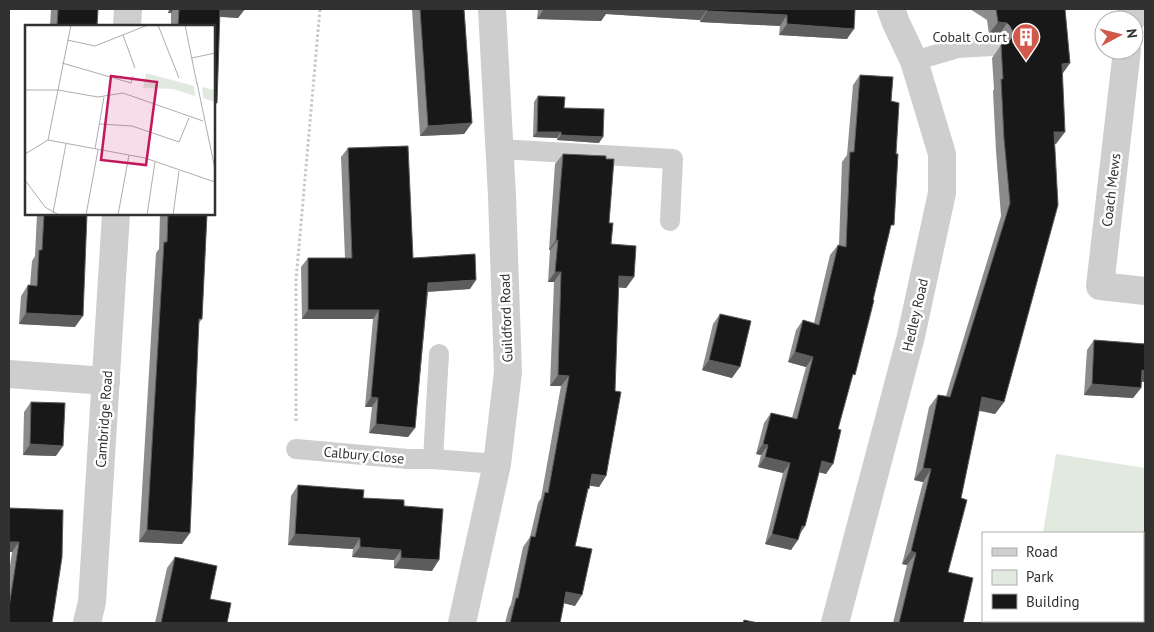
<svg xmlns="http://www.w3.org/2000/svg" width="1154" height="632" font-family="'PT Sans',sans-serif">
	<rect width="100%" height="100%" fill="#fff"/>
	<path fill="#e2e9de" d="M1056 454 1145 468V623H1056L1055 621H1143V533H1043Z"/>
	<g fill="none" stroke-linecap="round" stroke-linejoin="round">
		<path stroke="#c8c8c8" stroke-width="3" stroke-dasharray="2.5 2.5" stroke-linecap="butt" d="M296 421V280L320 9"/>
		<g stroke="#cecece" stroke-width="20">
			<path d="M914 61 958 48 992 46"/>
			<path d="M500 149 673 159 670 221"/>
			<path d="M296 449 408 459H433L497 464"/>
			<path d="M433 459 439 354"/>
		</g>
		<g stroke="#cecece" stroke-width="28">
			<path d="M1131 20 1132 9"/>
			<path d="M127 26 128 9"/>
			<path d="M1127 50 1100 286 1145 291"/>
			<path d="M9 374 106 381"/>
			<path d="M87 623 92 602 116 214"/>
			<path d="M462 623 497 464 508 372 502 196 492 9"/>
			<path d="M835 623 911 336 942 193V154L914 61 896 23 891 9"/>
		</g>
	</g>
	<g fill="#8c8c8c">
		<path d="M51 9H98L97 26H50Z"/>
		<path d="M169 9H245L238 18 220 17 214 26H171V13H168Z"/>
		<path d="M412 9H464L472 123 464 134 420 136Z"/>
		<path d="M538 9H855L847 39 779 35 780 26 700 22V20L606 14 601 21 537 19Z"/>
		<path d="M970 9H1065L1070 63 1062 74 1056 144H1054L1004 402 995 414 979 411 961 498 948 572 963 623H893L907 565 902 564 923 482 914 480 929 407 938 395 946 396 1001 216 996 151 993 91 994 89 992 58 1001 45 1004 44 1002 39 998 36 989 34 987 20Z"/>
		<path d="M860 75 891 101 890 231 851 380 826 474 819 472 805 526 799 534 791 550 765 544 783 473 758 467 761 455 756 454 764 423 771 413 792 418 806 367 788 362 796 330 803 320 814 323 830 255 838 245H839L842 162 847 155 853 85Z"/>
		<path d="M538 96 564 108 599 143 557 140V138L533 137 534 102Z"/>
		<path d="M348 148 413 258 470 289 428 292 415 428 408 437 369 433 372 407H365L373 319H302L301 267 308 258H345L341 157Z"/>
		<path d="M563 154 609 223 611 244 634 277 626 288 618 287 606 476 599 487 590 485 588 491 575 546V606L564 603 560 623H505L509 608 511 604 523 547 530 537 538 503 541 498 561 386H550L554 282H548L550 250H549L555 164Z"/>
		<path d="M37 214H87L75 327 19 324 21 296 28 285H30L32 261 35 256Z"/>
		<path d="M160 214H208L207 216 202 319 199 323 182 544 139 542 156 253 159 249Z"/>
		<path d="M720 314 732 378 702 370 713 324Z"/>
		<path d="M1094 340 1145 344V382L1141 381V388L1133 398 1084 395 1087 350Z"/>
		<path d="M31 402 56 456 23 455 24 412Z"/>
		<path d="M298 485 404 506 432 571 394 568V560L352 557 353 549 288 545 291 496Z"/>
		<path d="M9 508 52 623H9V573L12 552Z"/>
		<path d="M175 557 210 599 227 623H155L167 568Z"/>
	</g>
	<g fill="#5d5d5d">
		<path d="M171 9H174L171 13H168Z"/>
		<path d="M217 9H245L238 18 212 16Z"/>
		<path d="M544 9H696L707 10 700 20 606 14 601 21 537 19Z"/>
		<path d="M707 11 787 15 780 26 700 22Z"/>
		<path d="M998 22 1007 23 998 36 989 34Z"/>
		<path d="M787 24 854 29 847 39 779 35Z"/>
		<path d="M1070 63 1061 76 1062 64Z"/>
		<path d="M472 123 464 134 420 136 428 126Z"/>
		<path d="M537 132H561L557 138 533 137Z"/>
		<path d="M1054 132H1065L1056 144 1045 145Z"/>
		<path d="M561 135 603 137 599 143 557 140Z"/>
		<path d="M556 240H558L550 250H549Z"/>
		<path d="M555 272H561L554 282H548Z"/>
		<path d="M619 276 634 277 626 288 611 287Z"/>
		<path d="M476 280 470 289 422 292 428 283Z"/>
		<path d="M308 310H379L373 319H302Z"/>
		<path d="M26 313 83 316 75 327 19 324Z"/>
		<path d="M795 352 813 357 806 367 788 362Z"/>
		<path d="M709 360 740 367 732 378 702 370Z"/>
		<path d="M1142 370 1145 371V382L1134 381Z"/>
		<path d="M558 375 569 376 561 386H550Z"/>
		<path d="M1092 384 1141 388 1133 398 1084 395Z"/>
		<path d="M371 397 378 398 372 407H365Z"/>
		<path d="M982 397 1004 402 995 414 974 409Z"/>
		<path d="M376 424 415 428 408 437 369 433Z"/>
		<path d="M30 444 63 446 56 456 23 455Z"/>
		<path d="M763 444 768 445 761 455 756 454Z"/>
		<path d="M765 457 790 463 783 473 758 467Z"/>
		<path d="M822 461 833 464 826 474 814 471Z"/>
		<path d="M923 468 931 469 923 482 914 480Z"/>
		<path d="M592 474 606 476 599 487 584 485Z"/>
		<path d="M802 526H805L798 537Z"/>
		<path d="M147 530 190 533 182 544 139 542Z"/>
		<path d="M295 534 360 538 353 549 288 545Z"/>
		<path d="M772 534 798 540 791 550 765 544Z"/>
		<path d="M9 542H19L12 552H9Z"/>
		<path d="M360 547 401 550 394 560 352 557Z"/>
		<path d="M911 551 916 553 907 565 902 564Z"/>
		<path d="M401 558 439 560 432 571 394 568Z"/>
		<path d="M566 592 582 595 575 606 559 602Z"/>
	</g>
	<g fill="#181818" stroke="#5d5d5d">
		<path d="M58 9H98L97 26H57Z"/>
		<path d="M179 9H220L217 103H214V26H178Z"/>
		<path d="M420 9H464L472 123 428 126Z"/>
		<path d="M556 9H608V10Z"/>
		<path d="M696 9H855L854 29 787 24V15L707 11V10Z"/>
		<path d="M996 9H1065L1070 63 1062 64 1065 132H1054L1058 205 1004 402 982 397 961 498 967 500 948 572 973 578 963 623H899L916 553 911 551 931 469 923 468 938 395 950 397 1010 203 1004 139 1001 79H1003L1001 45 1007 43 1011 39 1013 32 1010 26 1007 23 998 22Z"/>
		<path d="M860 75 893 77 891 101 899 103 896 154H898L894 225H891L873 300H874L855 375 853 374 838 429 841 430 833 464 822 461 805 526H802L798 540 772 534 790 463 765 457 768 445 763 444 771 413 797 419 813 357 795 352 803 320 819 325 838 245 846 247 850 152H854Z"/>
		<path d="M538 96 565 97 564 108 604 109 603 137 561 135V132H537Z"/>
		<path d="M408 146 413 258 475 254 476 280 428 283 415 428 376 424 378 398 371 397 379 310H308V258H352L348 148Z"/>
		<path d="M563 154 606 156V159H614L609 223H613L611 244 636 246 634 277 619 276 615 391 621 392 606 476 592 474 589 489 588 488 575 546 592 549 582 595 566 592 560 623H510L516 598H518L531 536 535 537 545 492 548 493 569 376 558 375 561 272H555L558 240H556Z"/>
		<path d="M44 214H87L83 316 26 313 28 285 37 286 39 250H42Z"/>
		<path d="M168 214H208H207L202 319H199L190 533 147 530 164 242H167Z"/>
		<path d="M720 314 751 321 740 367 709 360Z"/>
		<path d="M1094 340 1145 344V371L1142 370 1141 388 1092 384Z"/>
		<path d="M31 402 65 403 63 446 30 444Z"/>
		<path d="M298 485 364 490 363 498 404 500V506L443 509 439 560 401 558V550L360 547V538L295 534Z"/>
		<path d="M9 508 63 510 62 557 52 623H9V607L19 542H9Z"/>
		<path d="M175 557 217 566 210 599 231 603 227 623H161Z"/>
		<path d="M744 620 758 623H743Z"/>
	</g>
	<defs>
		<g id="building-pin" transform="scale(1.4375)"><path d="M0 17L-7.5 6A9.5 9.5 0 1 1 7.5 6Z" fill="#d1584a" stroke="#fff"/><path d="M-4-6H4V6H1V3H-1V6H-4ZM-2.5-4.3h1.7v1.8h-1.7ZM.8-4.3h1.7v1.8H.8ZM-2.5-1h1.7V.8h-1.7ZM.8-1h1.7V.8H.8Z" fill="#fff"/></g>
	</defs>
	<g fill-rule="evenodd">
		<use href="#building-pin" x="1026" y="37"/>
	</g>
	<g text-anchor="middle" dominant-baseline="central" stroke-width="5" stroke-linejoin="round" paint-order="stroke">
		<g font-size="14" fill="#313131" stroke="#fff" text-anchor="end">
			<text x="1007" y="37">Cobalt Court</text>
		</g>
		<g font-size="14" fill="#313131" stroke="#fff">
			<text transform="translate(1111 190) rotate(-83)">Coach Mews</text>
			<text transform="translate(915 315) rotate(-77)">Hedley Road</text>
			<text transform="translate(506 318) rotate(-92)">Guildford Road</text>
			<text transform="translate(104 419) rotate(-86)">Cambridge Road</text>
			<text transform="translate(364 455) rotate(5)">Calbury Close</text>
		</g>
	</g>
	<g transform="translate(25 25)">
		<rect width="190" height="190" fill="#fff"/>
		<path d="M121 48 169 61 170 71 148 64 118 63ZM177 62 190 65V77L178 73Z" fill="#e2e9de"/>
		<path fill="none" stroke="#adadad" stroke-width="1" d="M133 0 154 53M160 0 172 59M98 10 110 43M42 15 70 21 123 0M167 33 190 28M37 38 106 58 108 51M172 58 190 144M0 65H33L73 72 98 68 178 96M75 99 107 101 154 117 164 93M23 115 120 133 190 157M23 115 46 0M70 124 79 72M0 129 23 115M0 155 20 182 34 190M28 188 41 119M61 190 73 125M93 190 104 130M122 190 130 137M148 190 154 146"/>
		<path fill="#c2185b" fill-opacity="0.15" stroke="#c2185b" stroke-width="2.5" d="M86 51 132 57 121 140 76 135Z"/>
		<rect width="190" height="190" fill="none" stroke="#313131" stroke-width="2.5"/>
	</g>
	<rect width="1154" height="632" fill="none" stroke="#313131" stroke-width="20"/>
	<rect x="982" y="532" width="162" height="90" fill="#ffffff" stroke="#adadad"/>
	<rect x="992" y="548" width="25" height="8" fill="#cecece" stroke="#adadad"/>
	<text x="1026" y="557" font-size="15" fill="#313131">Road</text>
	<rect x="992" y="570" width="25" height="15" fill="#e2e9de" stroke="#adadad"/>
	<text x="1026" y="582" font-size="15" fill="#313131">Park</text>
	<rect x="992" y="594" width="25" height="15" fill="#181818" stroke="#adadad"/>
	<text x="1026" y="607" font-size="15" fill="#313131">Building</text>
	<g transform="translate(1119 35) rotate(83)"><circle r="24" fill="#ffffff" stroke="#adadad"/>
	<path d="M0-4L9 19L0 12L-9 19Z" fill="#d1584a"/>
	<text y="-8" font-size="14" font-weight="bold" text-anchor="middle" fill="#313131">N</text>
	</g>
</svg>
